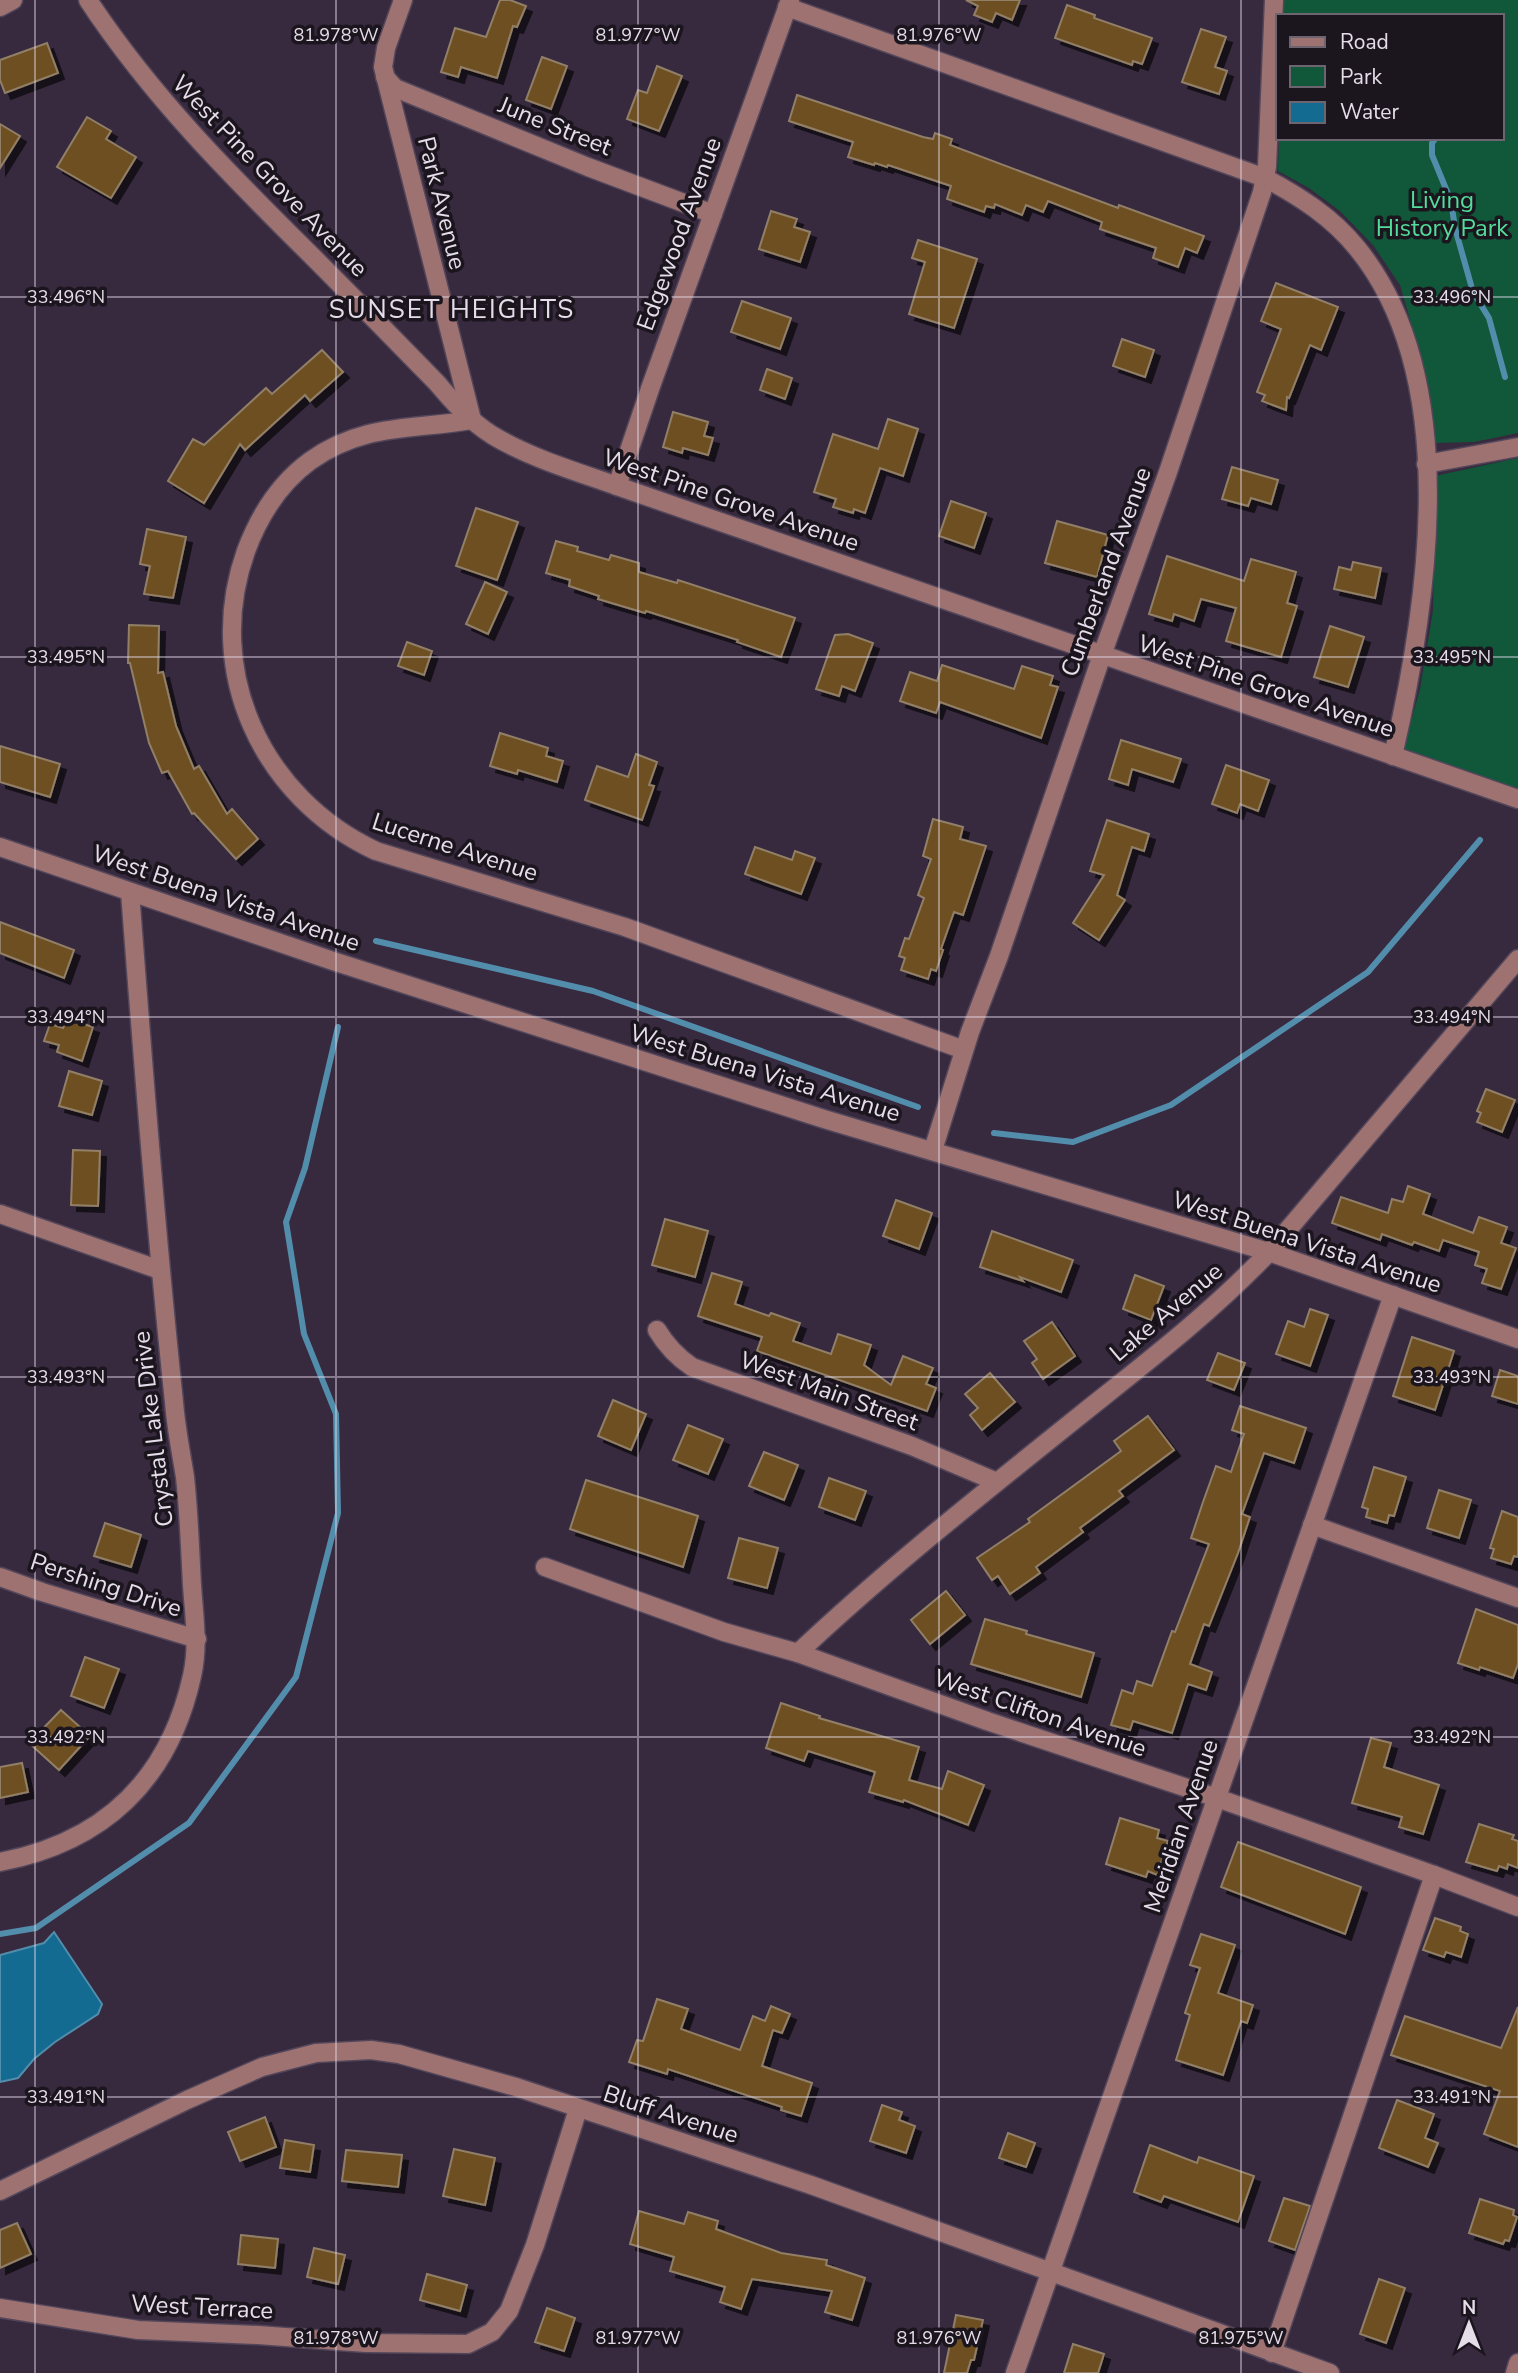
<svg xmlns="http://www.w3.org/2000/svg" width="1518" height="2373" font-family="'Nunito Sans',sans-serif">
	<defs>
		<filter id="shadow"><feDropShadow dx="6" dy="6" stdDeviation="0" flood-color="#0009"/></filter>
	</defs>
	<rect width="100%" height="100%" fill="#37293e"/>
	<g fill="#105839">
		<path d="M1284 0H1518V433L1474 442 1435 443 1425 371 1400 285 1373 245 1340 211 1309 188 1278 171 1279 138H1502V16H1283Z"/>
		<path d="M1518 458V789L1403 750 1420 689 1433 611 1435 476Z"/>
	</g>
	<path fill="#146b91" stroke="#538dac" stroke-width="2" d="M54 1932 102 2004 98 2014 55 2042 34 2059 18 2078 0 2082V1955L44 1943Z"/>
	<g fill="none" stroke-linecap="round" stroke-linejoin="round">
		<g stroke="#538dac" stroke-width="6">
			<path d="M1436 138 1432 143V155L1451 201 1455 228 1473 292 1489 318 1505 377"/>
			<path d="M376 941 593 991 918 1107"/>
			<path d="M994 1133 1073 1142 1171 1105 1368 972 1480 840"/>
			<path d="M0 1934 36 1928 189 1823 296 1677 338 1513 336 1414 304 1334 286 1222 305 1168 338 1027"/>
		</g>
	</g>
	<g fill="#6e5023" stroke="#917f67" stroke-width="2" filter="url(#shadow)">
		<path d="M500 0H510L526 6 517 27 513 26 497 78 461 67 458 77 441 72 455 28 486 37Z"/>
		<path d="M966 0H1020L1012 20 996 13 992 22 974 15 978 6Z"/>
		<path d="M1067 5 1095 15 1094 18 1152 38 1142 64 1133 61 1132 65 1055 38Z"/>
		<path d="M1201 29 1226 37 1215 67 1227 71 1219 94 1182 82Z"/>
		<path d="M47 43 58 73 5 93 0 80V60Z"/>
		<path d="M542 57 567 66 551 109 526 100Z"/>
		<path d="M657 66 682 76 659 131 627 119 638 90 647 93Z"/>
		<path d="M797 95 923 137 933 139 935 133 952 139 950 145 1118 208 1119 205 1204 236 1197 253 1185 248 1178 267 1153 258 1156 248 1100 229 1102 222 1048 201 1043 212 1026 205 1022 215 995 204 994 208 986 206 984 212 947 199 951 186 888 165 887 167 875 163 874 165 848 157 853 142 789 121Z"/>
		<path d="M87 117 111 131 106 139 136 157 111 198 57 167Z"/>
		<path d="M0 124 20 136 0 168Z"/>
		<path d="M771 211 797 219 794 227 810 232 800 262 759 249Z"/>
		<path d="M918 240 977 259 954 328 909 314 925 262 912 258Z"/>
		<path d="M1276 283 1338 307 1321 350 1310 345 1289 398 1287 397 1286 410 1262 401 1265 395 1257 392 1281 329 1261 321Z"/>
		<path d="M742 301 791 318 780 349 731 332Z"/>
		<path d="M1122 339 1154 350 1145 377 1113 366Z"/>
		<path d="M322 350 343 372 310 401 305 395 245 450 240 444 204 503 168 481 193 439 204 445 266 388 272 394Z"/>
		<path d="M767 369 792 378 785 399 760 390Z"/>
		<path d="M673 412 708 422 704 436 713 438 708 455 683 448 682 453 663 447Z"/>
		<path d="M888 419 918 429 903 476 880 468 865 513 854 509 853 513 833 507 836 499 814 492 833 434 878 449Z"/>
		<path d="M1232 467 1278 480 1271 504 1251 498 1248 506 1222 499Z"/>
		<path d="M951 501 986 513 974 548 939 536Z"/>
		<path d="M476 508 518 522 497 580 456 566Z"/>
		<path d="M1057 521 1108 535 1097 577 1045 563Z"/>
		<path d="M147 529 186 537 173 598 144 594 150 566 140 564Z"/>
		<path d="M556 541 578 547 577 551 609 560 611 555 639 563V572L677 583 678 580 795 618 781 657 737 642 738 640 646 611 645 613 598 599 599 596 569 586 570 580 546 573Z"/>
		<path d="M1167 556 1244 581 1251 559 1296 572 1287 603 1297 606 1281 657 1226 641 1236 608 1201 599 1194 621 1174 614 1172 621 1149 614Z"/>
		<path d="M1353 562 1381 568 1375 598 1334 589 1339 567 1351 570Z"/>
		<path d="M485 582 507 592 488 634 466 624Z"/>
		<path d="M129 625 159 626 158 673 163 672 176 726 194 769 199 766 227 814 232 809 258 839 236 859 194 813 192 814 168 771 162 773 149 743 130 663H128Z"/>
		<path d="M1330 626 1364 637 1348 687 1314 677Z"/>
		<path d="M848 634 873 643 855 691 842 686 839 696 816 689 835 635Z"/>
		<path d="M407 642 432 651 424 675 398 666Z"/>
		<path d="M942 665 1014 689 1022 666 1053 676 1050 685 1058 687 1041 738 940 702 936 713 900 701 910 672 937 681Z"/>
		<path d="M500 733 548 748 546 756 563 761 557 782 518 770 517 774 490 766Z"/>
		<path d="M1121 740 1181 759 1173 782 1132 769 1128 785 1109 779Z"/>
		<path d="M0 746 60 764 50 797 0 782Z"/>
		<path d="M636 754 657 762 649 785 654 786 642 820 585 800 597 766 628 777Z"/>
		<path d="M1226 765 1269 780 1258 811 1240 804 1237 813 1212 804Z"/>
		<path d="M933 819 963 827 960 839 986 846 963 915 954 912 941 949 943 950 936 971 931 969 928 979 901 970 905 958 899 956 905 938 909 939 924 898 918 895 931 859 923 856Z"/>
		<path d="M1107 820 1149 834 1144 851 1132 847 1117 895 1125 900 1099 940 1073 923 1104 875 1090 871Z"/>
		<path d="M755 847 792 860 795 851 815 858 801 894 745 874Z"/>
		<path d="M0 922 74 950 64 978 0 953Z"/>
		<path d="M67 1019 93 1027 82 1061 57 1052 59 1045 44 1041 50 1024 63 1028Z"/>
		<path d="M69 1071 102 1081 92 1115 59 1106Z"/>
		<path d="M1486 1089 1515 1100 1502 1132 1477 1122 1481 1113 1477 1111Z"/>
		<path d="M73 1150 100 1151 98 1206 71 1205Z"/>
		<path d="M1408 1186 1430 1194 1423 1214 1473 1233 1479 1217 1507 1227 1501 1243 1516 1248 1501 1289 1482 1283 1487 1269 1475 1265 1479 1252 1443 1240 1439 1251 1414 1242 1412 1245 1382 1234 1380 1240 1332 1223 1341 1197 1388 1213 1392 1199 1403 1202Z"/>
		<path d="M896 1200 932 1213 919 1249 883 1236Z"/>
		<path d="M665 1219 708 1231 695 1277 652 1265Z"/>
		<path d="M992 1231 1073 1260 1061 1292 1020 1277 1023 1281 980 1267Z"/>
		<path d="M712 1273 742 1282 735 1304 769 1316 771 1313 800 1323 793 1341 831 1354 838 1334 871 1345 864 1365 891 1385 903 1356 933 1368 926 1384 936 1388 927 1411 757 1351 762 1337 698 1316Z"/>
		<path d="M1135 1275 1164 1286 1151 1320 1123 1309Z"/>
		<path d="M1310 1309 1328 1315 1310 1366 1276 1354 1288 1321 1304 1327Z"/>
		<path d="M1052 1322 1075 1356 1043 1379 1032 1363 1037 1359 1024 1341Z"/>
		<path d="M1412 1337 1454 1351 1435 1410 1393 1396Z"/>
		<path d="M1218 1353 1245 1363 1234 1390 1207 1380Z"/>
		<path d="M1500 1370 1518 1376V1404L1492 1396Z"/>
		<path d="M990 1373 1015 1402 982 1430 970 1415 978 1408 965 1394Z"/>
		<path d="M613 1400 646 1414 631 1450 598 1436Z"/>
		<path d="M1240 1406 1306 1428 1294 1463 1264 1453 1242 1514 1250 1517 1238 1553 1209 1626 1204 1624 1190 1664 1212 1672 1206 1690 1188 1684 1172 1733 1133 1721 1130 1730 1111 1725 1122 1690 1133 1694 1137 1681 1152 1686 1172 1631 1175 1632 1209 1544 1191 1538 1203 1502 1216 1466 1231 1472 1244 1434 1232 1430Z"/>
		<path d="M1148 1416 1174 1450 1119 1491 1123 1496 1080 1528 1083 1532 1036 1567 1040 1573 1010 1594 998 1576 992 1580 977 1558 1030 1522 1028 1519 1121 1451 1114 1441Z"/>
		<path d="M688 1425 723 1439 708 1474 673 1460Z"/>
		<path d="M764 1452 798 1465 784 1500 749 1486Z"/>
		<path d="M1374 1467 1406 1477 1394 1516 1389 1515 1387 1523 1366 1517 1368 1509 1362 1507Z"/>
		<path d="M829 1478 866 1491 855 1520 819 1507Z"/>
		<path d="M586 1480 698 1516 683 1567 570 1529Z"/>
		<path d="M1439 1490 1471 1500 1459 1538 1427 1528Z"/>
		<path d="M1502 1511 1518 1517V1557L1514 1556 1511 1564 1491 1558 1494 1549 1490 1548Z"/>
		<path d="M105 1523 141 1535 131 1567 94 1556Z"/>
		<path d="M739 1538 778 1548 767 1588 728 1578Z"/>
		<path d="M946 1591 965 1615 930 1644 911 1620Z"/>
		<path d="M1476 1609 1518 1625V1664L1513 1678 1480 1667 1479 1670 1458 1663Z"/>
		<path d="M985 1619 1027 1631 1026 1634 1094 1653 1081 1697 971 1664Z"/>
		<path d="M85 1657 119 1669 104 1708 71 1696Z"/>
		<path d="M781 1703 820 1716 819 1718 919 1747 909 1780 942 1789 948 1771 984 1785 968 1825 904 1800 903 1802 869 1792 875 1772 808 1751 804 1761 766 1748Z"/>
		<path d="M61 1710 90 1736 59 1770 29 1743Z"/>
		<path d="M1371 1738 1391 1743 1384 1767 1439 1785 1423 1834 1399 1827 1402 1817 1352 1803Z"/>
		<path d="M22 1763 28 1792 0 1798V1767Z"/>
		<path d="M1120 1818 1159 1830 1157 1838 1168 1841 1157 1875 1148 1871 1146 1877 1106 1864Z"/>
		<path d="M1479 1824 1514 1835 1512 1839 1518 1841V1868L1508 1864 1507 1869 1499 1866 1497 1871 1466 1862Z"/>
		<path d="M1238 1842 1361 1887 1345 1934 1221 1887Z"/>
		<path d="M1435 1918 1461 1927 1460 1931 1468 1934 1461 1957 1446 1952 1444 1957 1423 1950Z"/>
		<path d="M1201 1934 1235 1945 1218 1993 1253 2005 1247 2023 1241 2021 1223 2075 1176 2060 1190 2015 1185 2013 1200 1968 1190 1965Z"/>
		<path d="M657 1999 688 2009 681 2029 740 2050 753 2016 765 2021 771 2006 790 2014 782 2033 773 2030 762 2066 812 2083 801 2116 781 2110 782 2107 668 2069 667 2074 629 2062 637 2040 643 2041Z"/>
		<path d="M1518 2007V2147L1484 2134 1500 2091 1391 2055 1405 2016 1501 2048Z"/>
		<path d="M1397 2100 1434 2114 1425 2138 1438 2143 1428 2167 1379 2148Z"/>
		<path d="M882 2105 902 2112 899 2120 915 2126 906 2153 870 2141Z"/>
		<path d="M265 2117 276 2147 240 2161 228 2132Z"/>
		<path d="M1008 2133 1035 2143 1026 2167 999 2158Z"/>
		<path d="M285 2140 314 2145 310 2172 280 2168Z"/>
		<path d="M1150 2145 1197 2163 1199 2157 1254 2176 1238 2222 1164 2196 1161 2202 1134 2192Z"/>
		<path d="M454 2149 495 2158 485 2205 443 2196Z"/>
		<path d="M346 2150 402 2155 398 2187 342 2181Z"/>
		<path d="M1284 2198 1310 2206 1295 2250 1269 2241Z"/>
		<path d="M1480 2199 1514 2210 1513 2215 1517 2217 1509 2241 1505 2240 1503 2244 1469 2233Z"/>
		<path d="M639 2211 684 2224 688 2212 718 2221 716 2229 781 2253 827 2260 826 2265 865 2278 852 2320 825 2312 832 2291 752 2279 741 2309 720 2302 725 2287 670 2271 674 2257 630 2244Z"/>
		<path d="M17 2223 31 2254 0 2268V2230Z"/>
		<path d="M241 2235 278 2239 275 2268 238 2264Z"/>
		<path d="M314 2248 345 2255 338 2284 307 2277Z"/>
		<path d="M427 2274 467 2285 460 2311 420 2300Z"/>
		<path d="M1379 2279 1405 2288 1386 2343 1360 2334Z"/>
		<path d="M547 2308 575 2318 564 2351 535 2342Z"/>
		<path d="M956 2315 983 2320 974 2360H971L967 2373H944Z"/>
		<path d="M1073 2344 1104 2354 1098 2373H1064Z"/>
	</g>
	<g fill="none" stroke-linecap="round" stroke-linejoin="round">
		<g stroke="#53465a" stroke-width="21">
			<g id="minor">
				<path d="M88 0C152 97 231 176 313 257 355 299 396 341 437 383 453 402 470 421 492 435 530 458 575 471 617 486L1518 799"/>
				<path d="M403 0 386 48 383 67 472 420C412 430 363 423 310 461 280 483 259 516 246 551 203 671 262 798 376 851L625 927 964 1050"/>
				<path d="M0 7 13 0"/>
				<path d="M787 7 1265 178C1299 196 1332 217 1357 248 1463 378 1428 605 1393 756"/>
				<path d="M385 77 395 88 588 167 713 214"/>
				<path d="M1426 464 1518 447"/>
				<path d="M617 486 651 386 790 0"/>
				<path d="M0 847 333 961 824 1119 1269 1252 1518 1339"/>
				<path d="M933 1150 970 1032 999 956 1102 655 1168 472 1262 192 1267 167 1274 0"/>
				<path d="M0 1214 160 1270"/>
				<path d="M657 1330C666 1345 677 1357 692 1367L912 1446 997 1482"/>
				<path d="M1312 1525 1518 1598"/>
				<path d="M545 1567 724 1632 798 1653 987 1721 1217 1798 1434 1875 1518 1907"/>
				<path d="M0 1577 42 1592 197 1639"/>
				<path d="M798 1653C888 1568 986 1491 1083 1413 1147 1362 1212 1312 1269 1252L1518 959"/>
				<path d="M0 1862C104 1842 169 1780 192 1676 199 1645 194 1616 192 1585 190 1549 189 1513 185 1477 181 1452 176 1428 174 1402 156 1232 143 1062 130 892"/>
				<path d="M0 2191 187 2100 262 2067 316 2053 371 2050 399 2054 516 2087 811 2185 1330 2373"/>
				<path d="M0 2308 138 2330 258 2335 366 2343 468 2344 492 2332 509 2311 535 2245 578 2109"/>
				<path d="M1272 2353 1434 1875"/>
				<path d="M1015 2373 1393 1295"/>
				<path d="M1515 2373 1518 2363"/>
			</g>
		</g>
		<use href="#minor" stroke="#9d7271" stroke-width="18"/>
	</g>
	<path fill="none" stroke="#e6ddea" stroke-width="2" stroke-opacity="0.45" d="M35 0V2373M336 0V2373M638 0V2373M939 0V2373M1241 0V2373M0 297H1518M0 657H1518M0 1017H1518M0 1377H1518M0 1737H1518M0 2097H1518"/>
	<g text-anchor="middle" dominant-baseline="central" stroke-width="7" stroke-linejoin="round" paint-order="stroke">
		<g font-size="24" fill="#e6ddea" stroke="#1b151e">
			<text transform="translate(555 126) rotate(22)">June Street</text>
			<text transform="translate(270 176) rotate(46)">West Pine Grove Avenue</text>
			<text transform="translate(442 203) rotate(76)">Park Avenue</text>
			<text transform="translate(679 234) rotate(-70)">Edgewood Avenue</text>
			<text transform="translate(731 500) rotate(19)">West Pine Grove Avenue</text>
			<text transform="translate(1106 572) rotate(-70)">Cumberland Avenue</text>
			<text transform="translate(1266 686) rotate(19)">West Pine Grove Avenue</text>
			<text transform="translate(455 847) rotate(18)">Lucerne Avenue</text>
			<text transform="translate(226 898) rotate(19)">West Buena Vista Avenue</text>
			<text transform="translate(765 1073) rotate(17)">West Buena Vista Avenue</text>
			<text transform="translate(1307 1242) rotate(18)">West Buena Vista Avenue</text>
			<text transform="translate(1166 1312) rotate(-40)">Lake Avenue</text>
			<text transform="translate(829 1391) rotate(20)">West Main Street</text>
			<text transform="translate(153 1429) rotate(-97)">Crystal Lake Drive</text>
			<text transform="translate(106 1585) rotate(18)">Pershing Drive</text>
			<text transform="translate(1040 1713) rotate(19)">West Clifton Avenue</text>
			<text transform="translate(1181 1826) rotate(-71)">Meridian Avenue</text>
			<text transform="translate(671 2114) rotate(18)">Bluff Avenue</text>
			<text transform="translate(202 2307) rotate(3)">West Terrace</text>
		</g>
		<g font-size="24" fill="#53dc9c" stroke="#1b151e">
			<text x="1442" y="200">Living<tspan x="1442" dy="28">History Park</tspan></text>
		</g>
		<g font-size="26" letter-spacing="2" fill="#e6ddea" stroke="#1b151e">
			<text x="452" y="309">SUNSET HEIGHTS</text>
		</g>
	</g>
	<g font-size="18" text-anchor="middle" fill="#e6ddea" stroke="#1b151e" stroke-width="7" stroke-linejoin="round" paint-order="stroke">
		<text x="336" y="41">81.978°W</text>
		<text x="638" y="41">81.977°W</text>
		<text x="939" y="41">81.976°W</text>
		<text x="66" y="303">33.496°N</text>
		<text x="1452" y="303">33.496°N</text>
		<text x="66" y="663">33.495°N</text>
		<text x="1452" y="663">33.495°N</text>
		<text x="66" y="1023">33.494°N</text>
		<text x="1452" y="1023">33.494°N</text>
		<text x="66" y="1383">33.493°N</text>
		<text x="1452" y="1383">33.493°N</text>
		<text x="66" y="1743">33.492°N</text>
		<text x="1452" y="1743">33.492°N</text>
		<text x="66" y="2103">33.491°N</text>
		<text x="1452" y="2103">33.491°N</text>
		<text x="336" y="2344">81.978°W</text>
		<text x="638" y="2344">81.977°W</text>
		<text x="939" y="2344">81.976°W</text>
		<text x="1241" y="2344">81.975°W</text>
	</g>
	<rect x="1276" y="14" width="228" height="126" fill="#1b151e" stroke="#6c6570" stroke-width="2"/>
	<rect x="1290" y="37" width="35" height="10" fill="#9d7271" stroke="#6c6570" stroke-width="2"/>
	<text x="1340" y="49" font-size="21" fill="#e6ddea">Road</text>
	<rect x="1290" y="66" width="35" height="21" fill="#105839" stroke="#6c6570" stroke-width="2"/>
	<text x="1340" y="84" font-size="21" fill="#e6ddea">Park</text>
	<rect x="1290" y="102" width="35" height="21" fill="#146b91" stroke="#6c6570" stroke-width="2"/>
	<text x="1340" y="119" font-size="21" fill="#e6ddea">Water</text>
	<g transform="translate(1469 2324)" stroke="#1b151e" stroke-width="5" paint-order="stroke">
	<path d="M0-5L12 26L0 18L-12 26Z" fill="#e6ddea"/>
	<text y="-10" font-size="19" font-weight="bold" text-anchor="middle" fill="#e6ddea">N</text>
	</g>
</svg>
